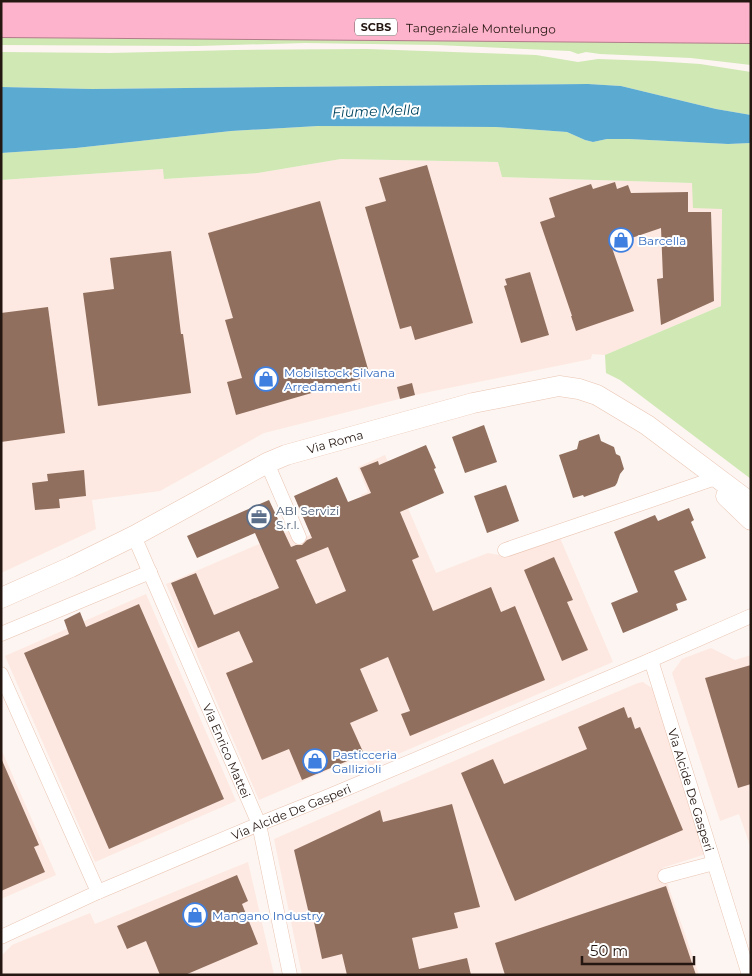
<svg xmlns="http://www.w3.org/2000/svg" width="752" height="976" font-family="Montserrat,sans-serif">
	<rect width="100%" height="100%" fill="#fdf5f1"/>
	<g fill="#fde9e1">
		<path d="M341 159 498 162 502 177 692 183 722 208 721 306 605 355 592 354 591 359 419 394 264 433 160 491 92 500 96 529 1 573V180L164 169 165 179 258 173Z"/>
		<path d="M385 455 436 573 488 553 505 556 560 538 613 662 370 766 364 755 259 800 166 584 294 529 298 540 367 511 361 495 368 492 358 467Z"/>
		<path d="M146 594 236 801 95 862 5 656Z"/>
		<path d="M711 648 735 660 751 655V848L739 814 720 821 672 673 682 659Z"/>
		<path d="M643 682 653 689 706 854 662 868 699 975H302L274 839 512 736 638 683Z"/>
		<path d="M1 749 56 875 1 899Z"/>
		<path d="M248 862 274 975H3L1 971V956L12 945 90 913 95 924Z"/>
	</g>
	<g fill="#cfe8b4">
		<path d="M1 35 751 40V65L691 58 600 54 586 52 578 54 570 51 437 45 305 43 197 46 1 45Z"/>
		<path d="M367 49 536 55 578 62 598 59 654 61 700 64 751 72V115L716 109 621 86 588 84 92 89 1 87V52L110 53 236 50Z"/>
		<path d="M318 126 496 127 567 132 585 140 593 142 607 139H629L728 144 751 143V479L620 380 606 373 605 355 721 306 722 209 693 208 692 183 502 177 498 162 341 159 258 173 164 179 163 169 1 180V153L76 148 231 131Z"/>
	</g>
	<path fill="#5baad1" d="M588 84 621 86 716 109 751 115V143L728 144 629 139H607L593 142 585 140 567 132 496 127 318 126 231 131 76 148 1 153V87L92 89Z"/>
	<g fill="#916f5e" fill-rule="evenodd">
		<path d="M427 165 473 323 415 340 411 326 400 329 365 207 386 201 379 178Z"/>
		<path d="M615 182 617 189 628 185 631 193 688 192V212H711L714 301 661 325 657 279 663 278 661 228 611 245 634 311 576 331 571 316H572L540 222 555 217 549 198 591 184 593 189Z"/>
		<path d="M320 201 370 376 236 415 227 382 242 378 225 320 233 318 208 233Z"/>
		<path d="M171 251 181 334H183L191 393 98 406 83 293 114 289 110 258Z"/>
		<path d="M530 272 549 335 521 343 504 286 507 285 505 279Z"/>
		<path d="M48 307 65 433 1 442V313Z"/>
		<path d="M412 383 415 395 400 399 397 387Z"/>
		<path d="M484 425 497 462 465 473 452 437Z"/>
		<path d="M599 434 601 441 614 447 616 454 620 456 624 469 620 474 617 483 615 486 584 497 583 495 573 498 559 455 577 449 579 441Z"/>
		<path d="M426 445 436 468 434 469 444 493 400 512 419 557 412 560 433 611 491 587 501 612 515 606 545 680 410 736 401 714 410 711 388 657 360 669 378 711 350 723 364 754 302 780 289 749 262 760 226 673 253 662 239 631 198 648 171 583 196 573 214 615 279 588 255 533 197 558 187 536 269 500 291 547 296 545H302L307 540 312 538 294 496 337 477 348 502 371 493 360 468 378 461 379 465ZM328 547 346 591 316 604 296 560Z"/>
		<path d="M84 470 86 496 59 499 60 508 35 510 32 483 48 481 47 474Z"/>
		<path d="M506 485 519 521 487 533 474 496Z"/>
		<path d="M689 508 694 520 691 522 706 558 674 571 687 600 676 604 678 610 623 633 611 603 638 592 614 532 655 515 658 521Z"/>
		<path d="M554 557 573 600 567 602 588 650 562 661 524 570Z"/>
		<path d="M139 604 224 799 109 849 24 653 69 634 64 620 80 612 86 627Z"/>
		<path d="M751 665V784L738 788 705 678Z"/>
		<path d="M624 707 628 718 631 717 635 729 640 727 683 830 515 901 461 773 493 759 504 784 587 749 578 727Z"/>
		<path d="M1 758 39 845 34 847 45 872 1 891Z"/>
		<path d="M452 804 480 907 454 913 458 928 412 938 419 969 467 958 471 975H347L342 954 322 959 312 913 309 914 294 850 380 810 383 822Z"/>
		<path d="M237 875 248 901 242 904 258 944 185 975H160L146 941 127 949 117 926Z"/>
		<path d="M666 886 696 975H505L495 943Z"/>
	</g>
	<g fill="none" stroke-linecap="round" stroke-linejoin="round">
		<g stroke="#eac4b2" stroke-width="15">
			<g id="street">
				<path d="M267 463 299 537"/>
				<path id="s1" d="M134 536 259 824 290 975"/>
				<path d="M505 550 710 480"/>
				<path d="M1 634 150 572"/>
				<path id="s2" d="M651 660 749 975"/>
				<path d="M1 674 98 892"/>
				<path d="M665 876 714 863"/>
				<path id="s3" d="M1 937 98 892 259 824 329 796 651 660 751 616"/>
			</g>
		</g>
		<g stroke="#eac4b2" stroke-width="21">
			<g id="secondary">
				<path d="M726 496 751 520"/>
				<path id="s4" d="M1 598 71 567 134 536 267 463 286 455 473 403 559 386 579 389 597 395 647 425 751 503"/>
			</g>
		</g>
		<g stroke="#b27c8a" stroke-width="28">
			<g id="highway">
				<path d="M1 3 751 8"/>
				<path id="s5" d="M1 24 751 30"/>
			</g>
		</g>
		<use href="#street" stroke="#fff" stroke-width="14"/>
		<use href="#secondary" stroke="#fff" stroke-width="20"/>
		<use href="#highway" stroke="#feb3cc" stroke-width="26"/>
	</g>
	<defs>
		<g id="shop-ring" transform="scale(1.25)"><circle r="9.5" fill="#fff" stroke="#3f7fe0" stroke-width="1.5"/><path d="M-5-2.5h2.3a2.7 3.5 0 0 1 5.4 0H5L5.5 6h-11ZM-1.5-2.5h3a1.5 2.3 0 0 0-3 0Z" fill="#3f7fe0"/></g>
		<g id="office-ring" transform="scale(1.25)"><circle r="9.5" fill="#fff" stroke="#5c6f8a" stroke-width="1.5"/><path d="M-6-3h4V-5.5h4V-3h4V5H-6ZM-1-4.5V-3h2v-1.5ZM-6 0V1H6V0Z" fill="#5c6f8a"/></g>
	</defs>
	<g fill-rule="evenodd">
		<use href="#shop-ring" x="621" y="240"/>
		<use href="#shop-ring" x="266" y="379"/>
		<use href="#office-ring" x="259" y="517"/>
		<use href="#shop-ring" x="315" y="761"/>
		<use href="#shop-ring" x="195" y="915"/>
	</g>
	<g text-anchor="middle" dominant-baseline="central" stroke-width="4" stroke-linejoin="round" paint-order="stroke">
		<rect fill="#fff" stroke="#665c58" stroke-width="1" x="355" y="18.5" width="42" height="17" rx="4"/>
		<g font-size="11" font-weight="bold" fill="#241610">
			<text x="376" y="27">SCBS</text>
		</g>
		<g font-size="12" fill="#241610" stroke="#fff">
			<text stroke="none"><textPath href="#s5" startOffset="480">Tangenziale Montelungo</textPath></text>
			<text stroke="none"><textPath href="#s4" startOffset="370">Via Roma</textPath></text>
			<text stroke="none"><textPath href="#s1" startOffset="234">Via Enrico Mattei</textPath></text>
			<text stroke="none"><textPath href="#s2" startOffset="136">Via Alcide De Gasperi</textPath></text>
			<text stroke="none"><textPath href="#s3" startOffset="316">Via Alcide De Gasperi</textPath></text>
		</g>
		<g font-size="12" fill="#366cbe" stroke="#fff" text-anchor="start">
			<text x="638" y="240">Barcella</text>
			<text x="284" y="372">Mobilstock Silvana<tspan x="284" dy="14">Arredamenti</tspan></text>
			<text x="332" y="754">Pasticceria<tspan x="332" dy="14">Gallizioli</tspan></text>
			<text x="212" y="915">Mangano Industry</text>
		</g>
		<g font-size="12" fill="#4e5e75" stroke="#fff" text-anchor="start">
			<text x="276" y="510">ABI Servizi<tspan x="276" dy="14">S.r.l.</tspan></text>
		</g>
		<g font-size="14" font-style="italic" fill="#004661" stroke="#fff">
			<text transform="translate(376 111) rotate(-2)">Fiume Mella</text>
		</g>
	</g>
	<rect width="752" height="976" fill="none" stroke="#241610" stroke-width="5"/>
	<path d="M582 956v8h112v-8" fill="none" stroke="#241610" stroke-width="2.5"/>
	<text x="590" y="956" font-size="15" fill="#241610" stroke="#ffffff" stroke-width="4" paint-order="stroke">50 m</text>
</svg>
